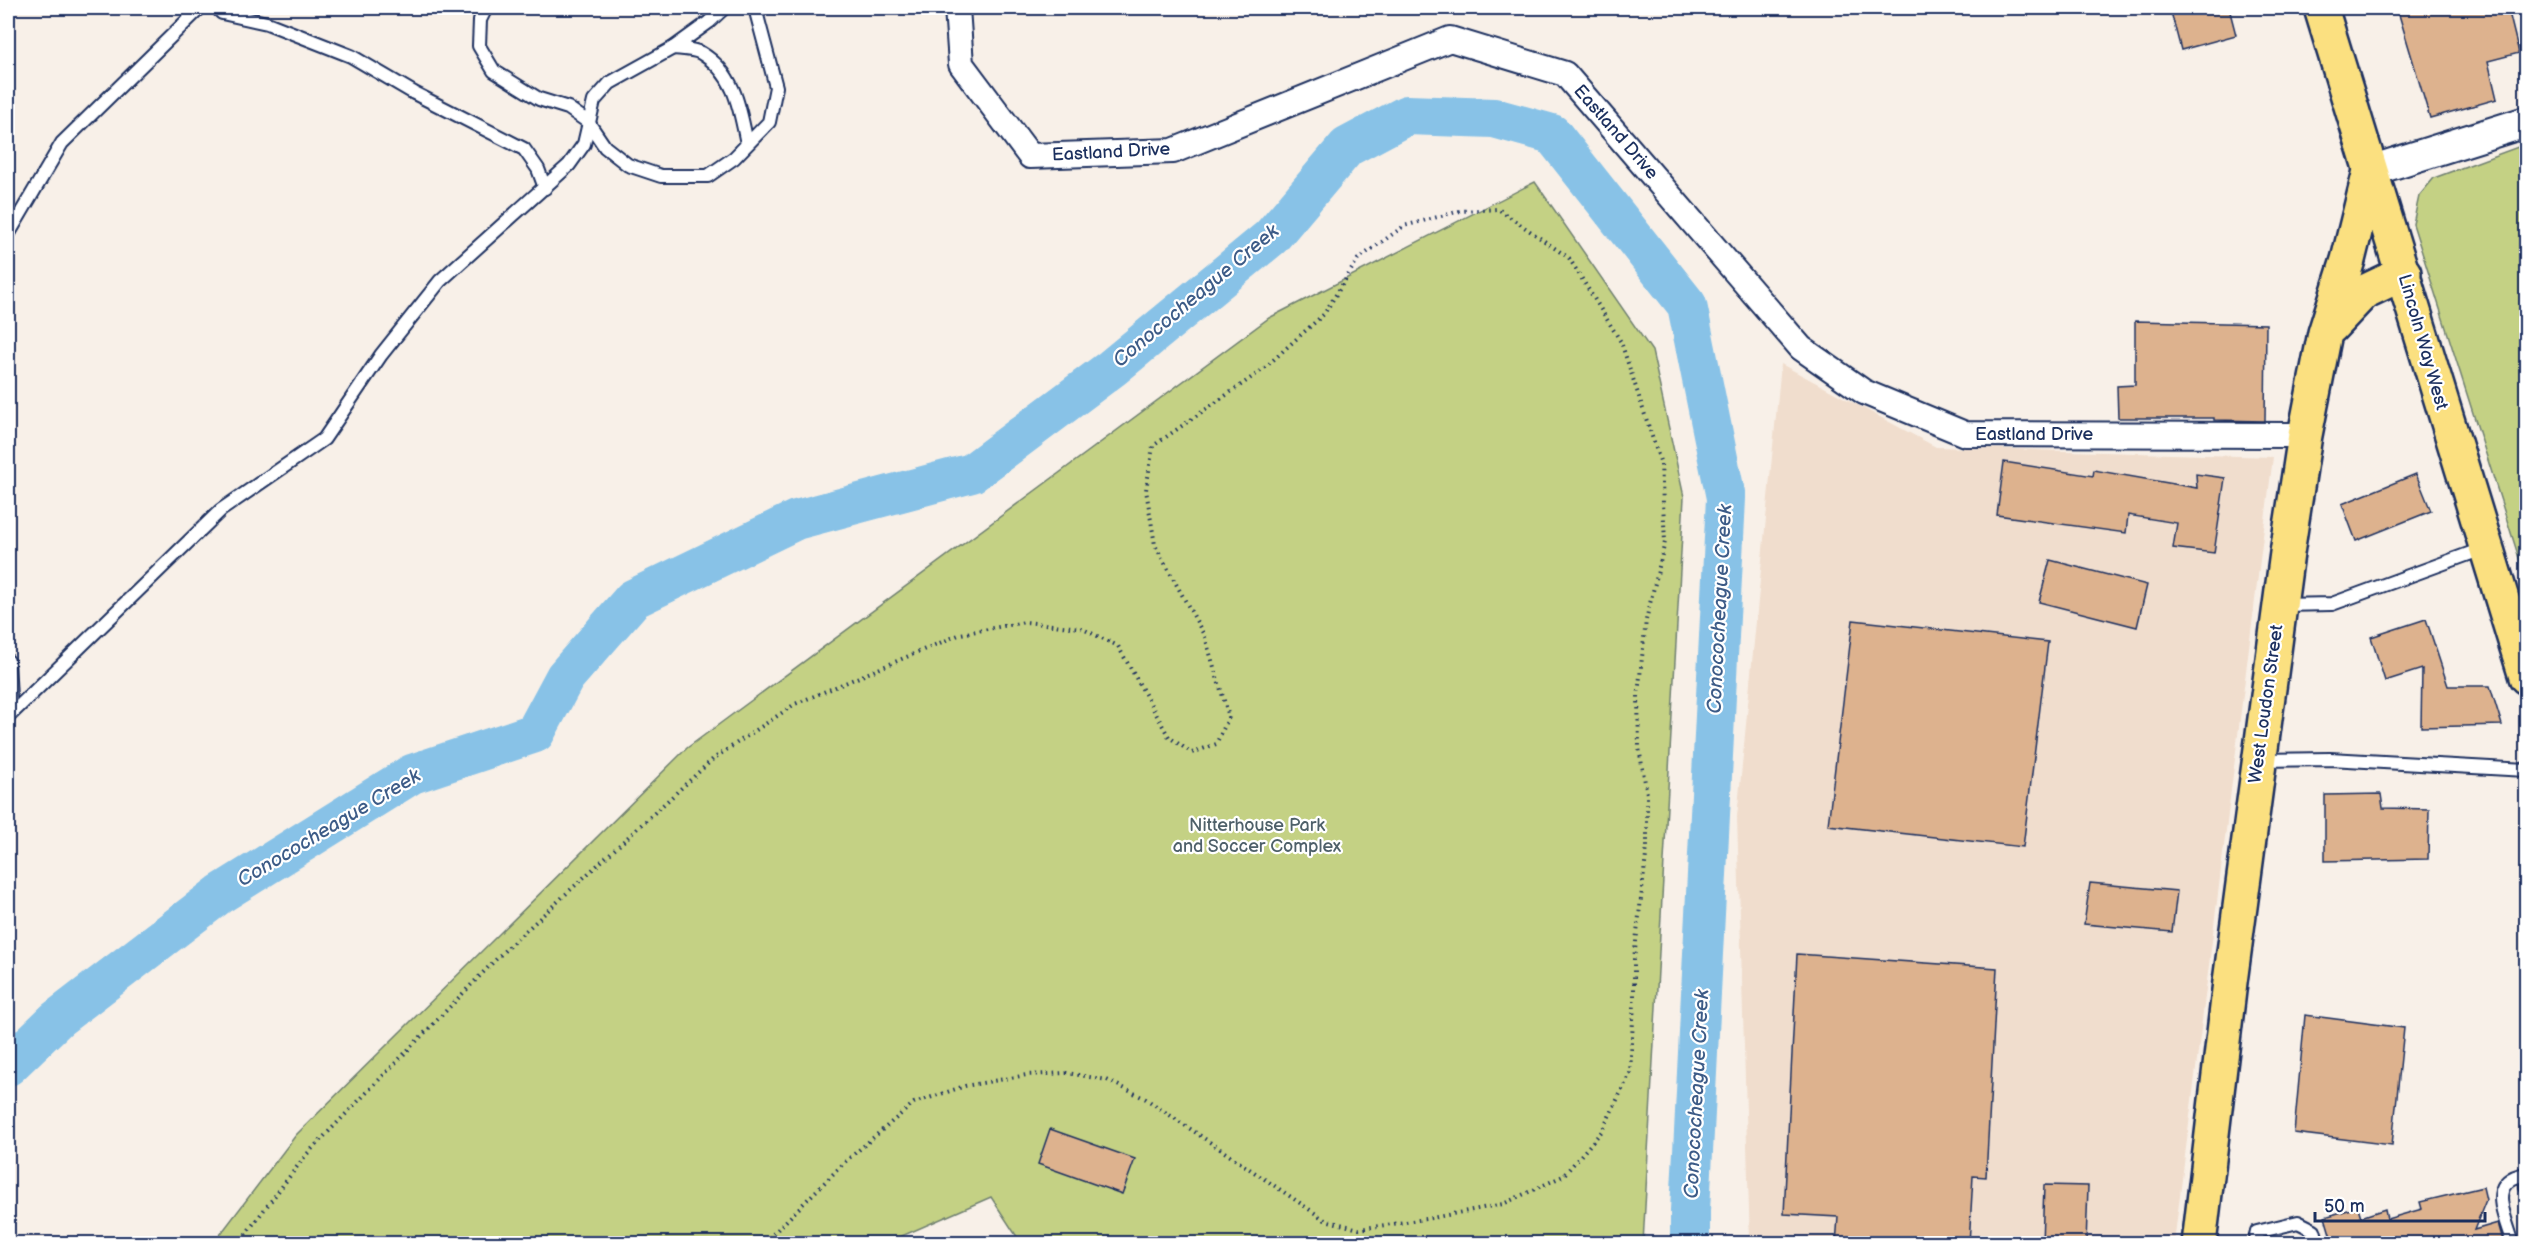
<svg xmlns="http://www.w3.org/2000/svg" width="2534" height="1251" font-family="'Balsamiq Sans',sans-serif">
	<rect width="100%" height="100%" fill="#f8f0e8"/>
	<filter id="ink" filterUnits="userSpaceOnUse"><feTurbulence type="fractalNoise" baseFrequency=".0167" numOctaves="2"/><feDisplacementMap in="SourceGraphic" scale="12" xChannelSelector="R" yChannelSelector="G"/><feConvolveMatrix kernelMatrix="1 2 1 2 8 2 1 2 1" color-interpolation-filters="sRGB"/></filter>
	<g filter="url(#ink)">
		<path fill="#f0ddcd" d="M1781 364 1936 447 2273 457 2174 1243 1750 1244 1737 817Z"/>
		<g fill="#c4d184" stroke="#708071" stroke-width="1.5">
			<path d="M2526 144V580L2413 224 2419 196 2434 178Z"/>
			<path d="M1535 182 1652 351 1684 497 1643 1243H1021L991 1197 886 1243 213 1244 296 1135 687 748 1269 318Z"/>
		</g>
		<g fill="none" stroke-linecap="round" stroke-linejoin="round">
			<path stroke="#88c2e7" stroke-width="40" d="M8 1066 57 1019 220 894 412 774 535 733 565 677 633 599 796 520 972 473 1112 368 1271 237 1347 147 1407 115 1494 118 1552 134 1687 305 1726 498 1690 1211V1244"/>
		</g>
		<g fill="#ddb28e" stroke="#1b2f5e" stroke-width="1.5">
			<path d="M2170 8H2229L2236 35 2181 50Z"/>
			<path d="M2397 8H2508L2519 53 2488 61 2497 99 2430 118Z"/>
			<path d="M2135 321 2266 324 2265 421 2214 420V418H2118L2117 386 2135 385Z"/>
			<path d="M2004 462 2093 476 2094 470 2197 488 2196 474 2225 478 2214 553 2173 548 2177 523 2128 515 2126 533 1997 515Z"/>
			<path d="M2416 474 2431 511 2356 541 2342 504Z"/>
			<path d="M2050 560 2147 585 2137 627 2039 602Z"/>
			<path d="M2426 619 2448 686H2490L2502 725 2421 727 2422 669 2385 681 2371 637Z"/>
			<path d="M1853 620 2048 642 2023 847 1828 825Z"/>
			<path d="M2381 794 2383 808 2429 809 2428 859 2325 861V795Z"/>
			<path d="M2090 883 2177 891 2172 932 2084 924Z"/>
			<path d="M1797 954 1997 968 1986 1177 1973 1176 1969 1244H1836L1838 1217 1784 1214Z"/>
			<path d="M2305 1015 2404 1028 2392 1145 2294 1133Z"/>
			<path d="M1050 1129 1135 1159 1122 1194 1038 1164Z"/>
			<path d="M2044 1185 2088 1186 2086 1244H2042Z"/>
			<path d="M2483 1187 2486 1200 2474 1230 2498 1223 2504 1244H2333L2325 1217 2358 1207 2361 1217 2385 1209 2387 1219 2422 1209 2420 1202Z"/>
		</g>
		<g fill="none" stroke-linecap="round" stroke-linejoin="round">
			<g stroke="#1b2f5e" stroke-width="16">
				<g id="service">
					<path d="M217 8 222 13 267 23 351 56 414 93 524 149 538 169 545 188"/>
					<path d="M486 8 480 20 479 46 494 71 539 99 568 108 588 122 605 147 628 165 661 176H708L734 158 769 122 776 87 755 8"/>
					<path d="M673 48C681 49 694 49 701 53 735 73 740 109 747 144"/>
					<path d="M8 235 62 143 200 8"/>
					<path d="M2281 605 2332 604 2485 548"/>
					<path d="M8 661 10 698 8 707"/>
					<path d="M8 717 221 510 324 439 381 355 440 281 569 165 584 144 594 101 610 83 673 48 709 22 724 8"/>
					<path d="M2261 760 2330 759 2526 770"/>
					<path d="M2526 1177V1187"/>
					<path d="M2254 1244 2257 1232 2298 1222 2314 1230 2318 1244"/>
					<path d="M2513 1244C2505 1215 2485 1181 2526 1174"/>
				</g>
			</g>
			<g stroke="#1b2f5e" stroke-width="28">
				<path id="minor" d="M957 8 961 64 1030 156 1173 151 1450 39 1565 74 1801 348 1864 392 1965 434 2305 435"/>
			</g>
			<g stroke="#1b2f5e" stroke-width="34">
				<path id="tertiary" d="M2370 171 2526 122"/>
			</g>
			<g stroke="#1b2f5e" stroke-width="38">
				<g id="trunk">
					<path d="M2321 8 2526 677"/>
					<path d="M2331 327 2364 292 2404 273"/>
					<path d="M2199 1244 2230 982 2287 553 2305 435 2325 333 2348 260 2370 171"/>
				</g>
			</g>
			<path stroke="#1b2f5e" stroke-width="4" stroke-dasharray="1.5 4.5" stroke-linecap="butt" d="M238 1244 306 1155 506 949 713 759 795 704 961 634 1025 622 1081 628 1118 646 1169 737 1192 753 1216 744 1229 717 1205 637 1155 545 1146 490 1153 446 1261 371 1324 314 1358 259 1404 226 1460 211 1498 209 1569 258 1621 342 1661 464 1665 542 1646 620 1638 695 1639 748 1647 794V847L1634 959V1003L1630 1073 1602 1131 1563 1176 1503 1204 1432 1218 1359 1229 1325 1220 1146 1099 1107 1080 1067 1073 1027 1075 965 1086 914 1103 847 1160 763 1244"/>
			<use href="#service" stroke="#fff" stroke-width="12"/>
			<use href="#minor" stroke="#fff" stroke-width="24"/>
			<use href="#tertiary" stroke="#fff" stroke-width="30"/>
			<use href="#trunk" stroke="#fbe080" stroke-width="33"/>
		</g>
	</g>
	<g text-anchor="middle" dominant-baseline="central" stroke-width="4.5" stroke-linejoin="round" paint-order="stroke">
		<g font-size="18" fill="#1b2f5e" stroke="#fff">
			<text transform="translate(1616 132) rotate(49)">Eastland Drive</text>
			<text transform="translate(1111 152) rotate(-3)">Eastland Drive</text>
			<text transform="translate(2423 342) rotate(74)">Lincoln Way West</text>
			<text x="2034" y="434">Eastland Drive</text>
			<text transform="translate(2266 704) rotate(-82)">West Loudon Street</text>
		</g>
		<g font-size="18" fill="#4e6069" stroke="#fff">
			<text x="1257" y="825">Nitterhouse Park<tspan x="1257" dy="21">and Soccer Complex</tspan></text>
		</g>
		<g font-size="20" font-style="italic" fill="#3c5b87" stroke="#fff">
			<text transform="translate(1196 296) rotate(-40)">Conococheague Creek</text>
			<text transform="translate(1720 609) rotate(-87)">Conococheague Creek</text>
			<text transform="translate(329 828) rotate(-31)">Conococheague Creek</text>
			<text transform="translate(1697 1094) rotate(-87)">Conococheague Creek</text>
		</g>
	</g>
	<rect width="2534" height="1251" fill="none" stroke="#fff" stroke-width="30"/>
	<rect x="15" y="15" width="2504" height="1221" fill="none" stroke="#1b2f5e" stroke-width="2" filter="url(#ink)"/>
	<path d="M2315 1212v9h170v-9" fill="none" stroke="#1b2f5e" stroke-width="3"/>
	<text x="2324" y="1212" font-size="18" fill="#1b2f5e" stroke="#ffffff" stroke-width="4.5" paint-order="stroke">50 m</text>
</svg>
